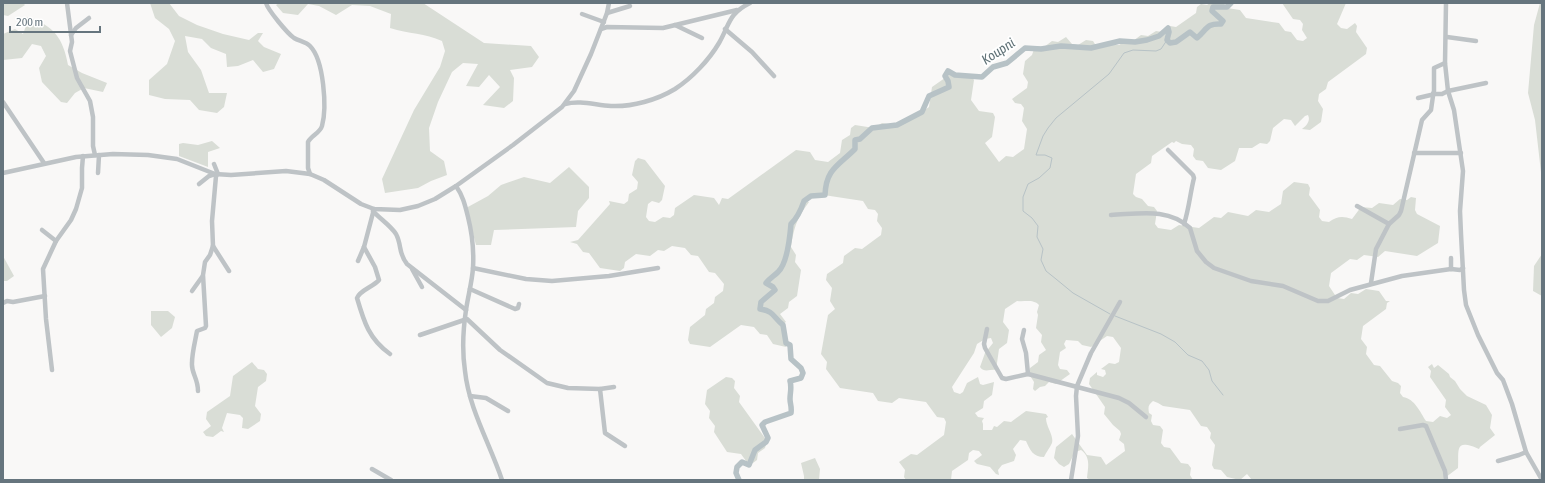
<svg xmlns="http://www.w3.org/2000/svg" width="1545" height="483" font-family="'Asap Condensed',sans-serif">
	<rect width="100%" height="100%" fill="#f9f8f7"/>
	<g fill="#d9ddd6">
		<path d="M3 3H23L25 5 8 16 3 15Z"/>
		<path d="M150 3H169L179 16 197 25 223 34 249 40 258 33H263L258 41 264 47 281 54 274 69 263 72 253 60 238 66 227 67 226 54 211 48 202 39 185 36 188 52 201 70 209 93H227L224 107 217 113 199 110 190 100 165 99 149 95V80L167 64 175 41 169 29 155 18Z"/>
		<path d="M279 3H423L484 43 531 46 539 57 532 67 510 70 514 78 513 101 504 108 483 105 500 87 489 75 479 87 466 86 478 64 463 63 452 72 438 102 429 128 430 151 444 161 447 175 431 181 418 188 385 193 382 179 414 110 440 67 445 51 442 41C425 33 409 34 390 28L391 14 370 6 352 5 336 15 319 6 308 4 298 15 283 13 276 5Z"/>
		<path d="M1210 3H1223L1227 8 1240 10 1246 18 1279 23 1285 31 1291 32 1297 40 1303 41 1307 38 1302 30 1303 24 1300 20 1293 19 1282 3H1346L1337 24 1341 28 1347 29 1355 23 1357 26 1356 32 1367 48 1366 54 1328 82 1326 89 1319 94 1318 101 1323 109 1321 122 1310 130 1302 129C1306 126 1311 121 1308 115L1305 116 1295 126 1291 120 1284 119 1273 128 1270 141 1267 144 1260 143 1252 148H1239L1235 161 1221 170 1208 168 1203 161 1196 160 1193 156 1194 149 1191 145 1182 144 1176 141 1174 143 1172 142 1152 156 1151 163 1136 174 1133 194 1136 197 1142 199 1148 206 1154 207 1157 211 1155 224 1158 228 1171 230 1179 225 1199 228 1214 217 1221 218 1228 212 1248 216 1256 210 1269 212 1281 204 1283 191 1294 182 1308 184 1310 188 1309 195 1320 210 1319 217 1322 221 1329 222C1337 216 1343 216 1352 219L1361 207 1372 208 1379 203 1393 205 1400 199 1407 200 1411 197 1416 198 1415 210 1417 214 1440 226 1438 243 1417 256 1385 251 1378 257 1364 255 1357 260 1350 259 1331 273 1329 286 1337 298 1344 299 1351 293 1358 294 1366 289 1379 291 1386 301H1390L1387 303 1386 309 1363 326 1361 339 1367 347 1366 354 1374 365 1380 366 1392 381 1398 383 1401 386 1400 393 1403 397C1415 399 1420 412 1426 421L1433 422 1440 416 1447 418 1451 415 1445 407 1446 400 1430 377 1431 371 1428 367 1432 364 1434 368 1438 365 1449 374 1450 377 1455 381 1460 389 1467 396 1486 405 1492 415 1490 428 1495 435 1480 447 1479 449C1454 438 1459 450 1458 468L1442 480H1404L1403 479 1401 480H1252L1247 474 1240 480 1227 477 1221 470 1214 469 1212 465 1215 445 1210 438 1211 433 1207 427 1201 426 1190 410 1163 406 1158 403 1153 401C1148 405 1148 407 1149 413L1152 415 1151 421 1153 425 1160 426 1163 430 1161 443 1164 447 1170 448 1181 463 1188 464 1191 468 1190 475 1193 480H1090L1087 478C1088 467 1091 457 1081 450L1075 452 1069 464 1064 467 1059 464 1054 458 1056 447 1072 434 1087 455 1101 457 1106 465 1125 451 1124 444 1119 440 1121 434 1120 431 1113 425 1104 414 1105 407 1089 384 1090 378 1097 372V375L1103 377 1106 374 1105 370 1101 369 1109 363 1115 364 1119 362 1121 348 1113 337 1107 336 1091 347 1082 345 1078 341 1066 340 1064 344 1066 348 1060 352 1058 365 1060 369 1067 370 1070 374 1056 384 1049 382 1045 386 1040 387 1035 391 1033 389 1034 382 1029 374 1030 368 1038 362 1039 355 1046 350 1041 342 1042 335 1036 328 1038 315 1037 312 1039 305C1033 299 1025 302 1017 301L1005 309 1003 322 1009 330 1007 343 999 349 996 370C990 369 984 373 980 367L985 353 993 343 991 338 985 339 977 344 974 353 952 387 954 392 960 394 963 392 967 383 978 377 980 384 983 385 994 382 992 395 984 401 983 408 975 413 978 417 984 418 982 421 983 424V430H992L994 426 997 427 1004 421 1011 422 1026 411 1046 414 1048 417 1046 418C1046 427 1054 435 1052 443 1050 448 1046 452 1044 457 1033 457 1030 450 1026 441L1020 440 1013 449 1016 455 1014 461 1002 465 998 470 999 475 996 474 990 467 977 464 974 461 982 455 979 451 973 450 969 453 968 460 952 471 951 480H906L904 477 905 470 899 462 911 454 917 455 944 435 946 422 944 418 937 417 926 402 899 398 892 403 878 401 873 393 840 388 826 369 827 362 821 354 828 315 835 309 830 301 832 288 826 280 827 274 843 263 844 256 855 248 862 249 881 235 882 228 877 221 878 214 875 210 868 209 863 201 817 194 806 201 809 202C797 218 794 227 791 247L796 255 795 262 801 270 797 296 789 302 788 308 780 314 786 322 781 325 783 327 786 347 773 344 767 335 760 334 754 327 741 325 710 347 690 344 688 340 690 327 705 315 706 309 714 303 715 297 723 291 724 284 715 273 709 272 698 256 691 255 685 248 672 246 664 251 658 250 650 256 636 254 625 262 624 268 620 271 600 268 589 253 583 252 577 244 570 242 578 240 610 204 609 201 624 204 628 201 629 194 637 189 638 182 632 175 635 161 638 158 645 160 665 186 662 200 659 203 652 201 648 204 646 217 649 221 655 222 663 217 670 218 674 215 675 208 694 195 714 198 719 205 722 198 728 199 796 150 810 152 815 160 828 162 840 153 842 140 850 135 851 128 855 125 874 128 882 123 895 125 903 119 910 120 929 107 932 87 952 73 971 76 974 80 971 100 979 111 993 113 995 117 992 137 985 143 999 162 1006 156 1013 157 1024 149 1027 129 1022 121 1024 108 1021 104 1015 103 1012 99 1027 88 1028 82 1023 74 1025 61 1032 55 1034 49 1037 46 1044 47 1052 41 1058 42 1066 37 1072 44 1078 45 1086 40 1093 41 1098 49 1106 43 1119 45 1127 40 1133 41 1141 35 1148 36 1156 31 1162 32 1170 26 1176 27 1196 13 1197 7 1201 4 1207 5Z"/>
		<path d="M1540 3H1542V181L1535 120 1528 93 1534 25Z"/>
		<path d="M28 17C54 26 63 38 68 65L82 73 107 83 103 92 84 88 75 93 67 103 61 102 42 82 39 68 46 56 41 46 32 44 22 58 3 60V34L15 29 23 34 26 26 18 19Z"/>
		<path d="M212 141 220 148 208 152V167L179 156V144L183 143 198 145Z"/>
		<path d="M569 167 589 187V198L578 211 576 227 494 230 491 245H476L466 208 488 196 501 185 524 177 550 183Z"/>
		<path d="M1542 254V296L1533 291 1534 266Z"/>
		<path d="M3 256 14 276 7 281H3Z"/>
		<path d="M151 311H168L175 317 172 328 161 337 151 325Z"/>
		<path d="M252 362 258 369 264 370 267 374 266 381 258 387 255 406 261 414 260 421 248 429 242 428 243 418 240 415 227 413 222 428 224 432 221 431 213 437 206 436 203 432 211 426 206 419 207 412 230 396 233 376Z"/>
		<path d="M726 377 732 378 735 381 734 388 740 396 739 402 767 441 765 448 758 453 757 460 753 463 746 461 741 454 727 452 714 432 715 426 709 418 710 411 705 404 707 390Z"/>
		<path d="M815 458 820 469 819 480H804V476L801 463Z"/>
	</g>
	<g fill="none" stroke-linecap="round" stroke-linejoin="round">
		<g stroke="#b7c2c6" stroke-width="1">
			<path d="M1110 314 1073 293 1056 279 1046 271 1041 260 1043 249 1037 237 1038 226 1032 218 1023 211V197L1028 184 1039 178 1050 168 1052 158 1045 155H1036L1043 136 1048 128 1056 118 1109 74 1124 53 1133 50 1156 51 1161 49 1167 40"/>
			<path d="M1115 316 1161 334 1175 342 1188 355 1202 361 1209 370 1212 381 1223 395"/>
		</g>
		<path stroke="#b7c2c6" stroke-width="5.5" d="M739 480 736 473 737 467 742 462 749 465 755 450 766 442 768 438 762 425 765 422 791 413C792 407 790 404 790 399 790 392 792 388 790 381L801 378 803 373 801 368 791 359 790 345 786 343 783 325C773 317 774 311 760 309L761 302 775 290 773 287 766 283C770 278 774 276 778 272 787 264 790 236 791 224 798 217 801 210 804 201L811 196 825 195C826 169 838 166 855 149V140L860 139 872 128 897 125 922 112 929 96 949 87 948 81 945 76 948 71 955 75 982 77 993 67 1007 63 1025 48 1041 49 1061 46 1091 48 1120 41 1135 42 1147 40 1159 36 1168 28 1169 32 1167 40 1170 43 1176 42 1190 32 1197 38C1207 29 1207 23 1221 24L1223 21 1212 11 1213 7H1227L1231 3"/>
		<g stroke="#bec3c6" stroke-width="4.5">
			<path d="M67 3 72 42 70 51 77 78 90 101 93 117V146L95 155"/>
			<path d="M266 3C268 10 287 33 294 38 299 41 306 42 310 46 324 60 327 108 322 126 320 133 311 136 308 142V168L310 174"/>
			<path d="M1446 3 1445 63 1448 91 1454 110 1463 171 1460 211 1461 234 1464 290 1466 305 1478 335 1497 373 1503 380 1512 404 1526 452 1542 480"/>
			<path d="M607 13 630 6"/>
			<path d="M582 14 604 22"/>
			<path d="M675 25 702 38"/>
			<path d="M601 29 607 27 663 28 737 10"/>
			<path d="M725 29 752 52 774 76"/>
			<path d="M71 35 76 28 89 18"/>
			<path d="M1447 37 1476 41"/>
			<path d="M1433 94 1434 91V68L1445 63"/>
			<path d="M1418 98 1435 94H1433H1442L1448 91 1486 83"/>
			<path d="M3 102 44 163"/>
			<path d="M565 104C580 100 595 105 611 106 632 107 657 100 675 89 692 78 709 60 719 43 730 24 728 14 750 3"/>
			<path d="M1168 150 1193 175 1194 178C1190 194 1189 209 1184 224"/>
			<path d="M1414 153H1461"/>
			<path d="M3 173 76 157 113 154 148 155 177 159 215 174 231 175 286 171 310 174 324 180 361 204 374 209 400 210 418 206 435 199 456 186 513 145 562 107 574 91 591 54 607 13 609 3"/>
			<path d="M98 173 99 155"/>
			<path d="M199 184 209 176 215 174"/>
			<path d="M456 186C463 196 465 205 468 217 472 233 474 251 473 268 472 282 468 296 466 310 463 330 462 351 465 371 469 409 490 444 502 480"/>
			<path d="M1357 206 1389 224 1376 249 1371 283"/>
			<path d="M373 211C380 219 390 225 396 234 402 245 398 253 407 264L466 310"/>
			<path d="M1111 215C1138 214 1168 207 1190 228L1197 251 1206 262 1214 268 1251 281 1283 286 1318 301H1328L1350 290 1402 276 1451 269 1460 270 1463 268"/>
			<path d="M1389 224 1399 215 1401 211 1422 120 1431 110 1433 96"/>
			<path d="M42 230 56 241"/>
			<path d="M213 246 229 271"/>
			<path d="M364 247 375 267 379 280C373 287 360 290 357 298 364 322 369 339 390 354"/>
			<path d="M358 261 364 247 374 209"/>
			<path d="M473 268 526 279 552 281 609 276 658 268"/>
			<path d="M412 269 422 287"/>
			<path d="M1451 269V258"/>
			<path d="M470 289 515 309 518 308 519 304"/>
			<path d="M192 291 202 277"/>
			<path d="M3 303 7 301 13 302 45 296"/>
			<path d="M987 329 984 344 985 348 1002 378 1006 379 1028 374"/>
			<path d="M1024 330 1022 339 1026 353 1028 374 1119 398 1129 403 1146 417"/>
			<path d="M420 335 467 319 500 350 547 383 568 388 600 389 614 387"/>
			<path d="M52 370 46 319 43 269 56 241 71 220 76 209 82 188V168L83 156"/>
			<path d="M600 389 605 433 625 446"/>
			<path d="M198 391C198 378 191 373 192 363 192 353 195 342 197 331L205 328 206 326 203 275 205 262 210 255 213 246 212 221 216 176 218 174 214 164"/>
			<path d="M470 396 486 398 508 411"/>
			<path d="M1400 429 1423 425 1426 426 1445 471 1446 480"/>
			<path d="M1498 461 1519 455 1526 452"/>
			<path d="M372 469 391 480"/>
			<path d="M1071 480 1078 436 1076 396 1077 386 1091 353 1120 302"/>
		</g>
	</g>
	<g text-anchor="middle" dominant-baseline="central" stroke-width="4" stroke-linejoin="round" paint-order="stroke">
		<g font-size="14" font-style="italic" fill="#617378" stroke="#fff">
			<text transform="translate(998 51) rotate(-33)">Koupni</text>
		</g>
	</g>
	<rect width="1545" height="483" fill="none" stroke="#66757e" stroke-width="8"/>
	<path d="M10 26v6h90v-6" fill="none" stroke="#66757e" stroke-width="2"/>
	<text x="16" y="26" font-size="12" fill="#66757e" stroke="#ffffff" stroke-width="3" paint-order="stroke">200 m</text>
</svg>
